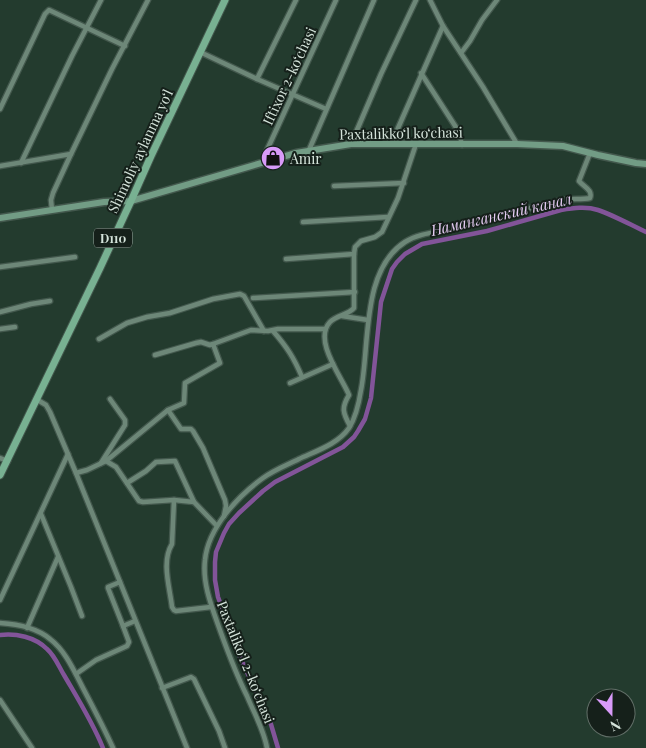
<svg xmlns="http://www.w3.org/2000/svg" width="646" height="748" font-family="'Playfair Display',serif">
	<rect width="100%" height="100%" fill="#233b2e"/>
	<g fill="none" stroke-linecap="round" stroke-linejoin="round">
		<g stroke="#825499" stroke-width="4.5">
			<path d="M0 635C16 633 35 637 47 649 55 656 59 667 64 675 78 699 93 723 103 748"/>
			<path d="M278 748 270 721 240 657 218 597 215 580V562L216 552 224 533 229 524 239 513 263 491 275 482 343 447 354 437 358 431 365 419 371 398 381 302 392 269 397 262 405 254 422 244 487 231 561 210C573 208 586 206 598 210 613 215 631 225 646 232"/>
		</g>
		<g stroke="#43584d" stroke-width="7">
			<g id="street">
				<path d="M430 0 443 26 483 87 517 144"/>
				<path d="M200 52 257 79 326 109"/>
				<path d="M461 53 470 41 482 20 497 0"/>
				<path d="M421 73 459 132 462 145"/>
				<path d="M257 79 296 0"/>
				<path d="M0 109 45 14 49 10 125 46"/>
				<path d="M351 144 381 74 416 0"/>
				<path d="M391 144 443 26"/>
				<path d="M309 150 374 0"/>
				<path d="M264 162 267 150 336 0"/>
				<path d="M21 163 72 56 101 0"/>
				<path d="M0 166 71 154"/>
				<path d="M334 186 404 183"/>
				<path d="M52 210 51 200 53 193 71 154 112 69 148 0"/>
				<path d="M303 222 388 217"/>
				<path d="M286 259 354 254"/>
				<path d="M0 267 75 257"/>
				<path d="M253 298 355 292"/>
				<path d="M0 312 31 304 50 301"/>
				<path d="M342 316 368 320"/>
				<path d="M0 329 15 327"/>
				<path d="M273 331C287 347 294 358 302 377"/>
				<path d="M99 339 127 323 147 317 170 313 213 299 240 294 244 296 264 331"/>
				<path d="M155 355 196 343 201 342 210 345 213 344 251 330 268 331 278 329H325"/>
				<path d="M290 383 333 364"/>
				<path d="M36 399 46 405 50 412 76 473 187 748"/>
				<path d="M168 410 181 429H191L193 431 203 448 225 500 226 506 224 516"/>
				<path d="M350 426C343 413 341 408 349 395 341 376 313 340 330 322 337 315 348 315 354 308V254L355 247 361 241 375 237 382 232 398 198 416 144"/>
				<path d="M0 458 8 461"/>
				<path d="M106 461 116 467 139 501 143 502 174 500 194 502 217 526"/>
				<path d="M101 463 125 425V420L110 399"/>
				<path d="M76 473 87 470 106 461 168 410 184 403 185 383 220 363 213 344"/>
				<path d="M127 483 146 471 156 462 175 461 194 502"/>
				<path d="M174 500 172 544C161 562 170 588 172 607L174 610 176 611 211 607"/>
				<path d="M41 514 71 587 82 616"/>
				<path d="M120 582 108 587V588L123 626"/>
				<path d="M0 600 68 454"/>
				<path d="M0 623C17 624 37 628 50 639 66 651 75 673 84 690 94 709 104 728 113 748"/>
				<path d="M27 628 58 557"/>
				<path d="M76 674 96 660 127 646 129 642 123 626 135 621"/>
				<path d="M162 688 191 677 194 679 219 731 225 748"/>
				<path d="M0 700 32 748"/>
				<path d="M267 748C264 730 254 713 247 696 237 676 229 655 221 633 213 610 202 585 205 560 208 528 238 496 263 478 274 470 287 465 299 459 316 451 338 444 349 428 356 417 359 403 361 390 370 345 361 270 405 242 419 233 438 232 455 228 491 220 526 208 563 200 572 198 581 200 590 198 593 190 584 187 579 181L590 153"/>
			</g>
		</g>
		<g stroke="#43584d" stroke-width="9">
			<path id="secondary" d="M0 218 104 202 131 201 296 153 351 144H517L563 146 598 155 636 163 646 164"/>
		</g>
		<g stroke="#43584d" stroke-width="9">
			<path id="primary" d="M0 475 100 268 131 201 151 156 225 0"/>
		</g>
		<use href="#street" stroke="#6d8778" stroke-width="4.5"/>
		<use href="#secondary" stroke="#729c85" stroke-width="6"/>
		<use href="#primary" stroke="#78b192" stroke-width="7"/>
	</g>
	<defs>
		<g id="shop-disc" transform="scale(1.25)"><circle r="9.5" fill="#d89af8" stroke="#15201a"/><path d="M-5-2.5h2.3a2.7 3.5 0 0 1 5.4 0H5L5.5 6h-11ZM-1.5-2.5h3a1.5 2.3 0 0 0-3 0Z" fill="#111"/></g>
	</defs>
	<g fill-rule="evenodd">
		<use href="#shop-disc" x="273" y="158"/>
	</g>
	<g text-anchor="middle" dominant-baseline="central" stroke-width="4" stroke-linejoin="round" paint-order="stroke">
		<rect fill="#15201a" stroke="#9ba8a0" stroke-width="1" x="94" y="228.5" width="38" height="19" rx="4"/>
		<g font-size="12" font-weight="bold" fill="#d4e3da">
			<text x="113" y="238">D110</text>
		</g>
		<g font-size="14" fill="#d4e3da" stroke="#15201a">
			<text transform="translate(289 76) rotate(-65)">Iftixor 2-koʻchasi</text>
			<text transform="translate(401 133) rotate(-1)">Paxtalikkoʻl koʻchasi</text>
			<text transform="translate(140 151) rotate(-65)">Shimoliy aylanma yoʻl</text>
			<text transform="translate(246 662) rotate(68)">Paxtalikoʻl 2-koʻchasi</text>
		</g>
		<g font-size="14" fill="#d4e3da" stroke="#15201a" text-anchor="start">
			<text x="290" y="158">Amir</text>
		</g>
		<g font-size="15" font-style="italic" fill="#e6cdf4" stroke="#15201a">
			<text transform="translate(501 214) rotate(-13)">Наманганский канал</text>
		</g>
	</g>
	<g transform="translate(611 713) rotate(159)"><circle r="24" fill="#15201a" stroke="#616e67"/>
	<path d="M0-4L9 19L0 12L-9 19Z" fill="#d89af8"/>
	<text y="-8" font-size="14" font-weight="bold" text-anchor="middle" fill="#d4e3da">N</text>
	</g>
</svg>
